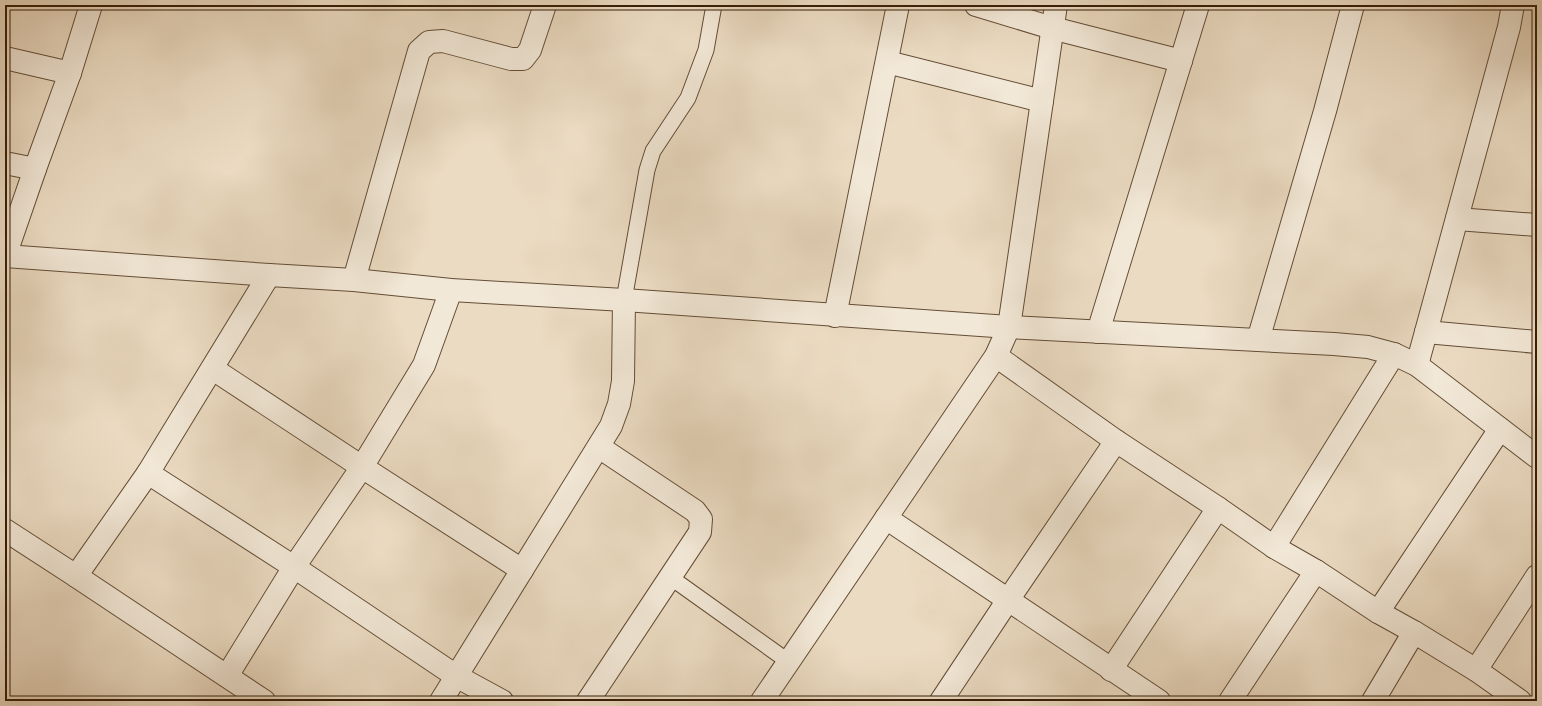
<svg xmlns="http://www.w3.org/2000/svg" width="1542" height="706" font-family="'IM FELL French Canon',serif">
	<rect width="100%" height="100%" fill="#ebdbc2"/>
	<filter id="stains"><feTurbulence type="fractalNoise" baseFrequency=".005" numOctaves="4"/><feColorMatrix values="0 0 0 0 .2 0 0 0 0 .09 0 0 0 0 .02 0 0 0 .5 -.17"/></filter>
	<radialGradient id="worn" r=".72"><stop offset=".6" stop-color="#630" stop-opacity="0"/><stop offset="1" stop-color="#630" stop-opacity=".3"/></radialGradient>
	<g fill="none" stroke-linecap="round" stroke-linejoin="round">
		<g stroke="#644d36" stroke-width="17">
			<g id="lane">
				<path d="M624 300 647 170 653 151 688 98 706 50 714 5"/>
				<path d="M670 577 789 662"/>
			</g>
		</g>
		<g stroke="#644d36" stroke-width="24">
			<g id="street">
				<path d="M976 5 1052 28 1181 61"/>
				<path d="M5 58 70 73"/>
				<path d="M887 62 1042 101"/>
				<path d="M5 163 35 169"/>
				<path d="M1457 219 1537 225"/>
				<path d="M5 256 269 275 354 280 451 290 624 300 1009 327 1334 344 1368 347 1394 354 1417 365 1537 457"/>
				<path d="M5 256 35 169 70 73 91 5"/>
				<path d="M354 280 419 51 429 42 443 41 511 59H523L530 50 545 5"/>
				<path d="M835 316 898 5"/>
				<path d="M1098 332 1198 5"/>
				<path d="M1426 332 1537 342"/>
				<path d="M1258 340 1325 111 1353 5"/>
				<path d="M996 356 1116 441 1218 508 1274 547 1316 571 1378 612 1414 632 1476 670 1520 701"/>
				<path d="M1417 365 1509 27 1513 5"/>
				<path d="M213 369 362 467 522 570"/>
				<path d="M148 473 294 567 456 676 502 701"/>
				<path d="M886 518 1159 701"/>
				<path d="M5 530 76 576 148 473 269 275"/>
				<path d="M1274 547 1394 354"/>
				<path d="M76 576 264 701"/>
				<path d="M1378 612 1500 429"/>
				<path d="M1111 670 1218 508"/>
				<path d="M1476 670 1537 576"/>
				<path d="M227 676 294 567 362 467 424 365 451 290"/>
				<path d="M441 701 611 426 619 404 623 381 624 300"/>
				<path d="M588 701 700 532 701 519 695 511 599 447"/>
				<path d="M762 701 996 356 1009 327 1056 5"/>
				<path d="M941 701 1008 600 1116 441"/>
				<path d="M1230 701 1316 571"/>
				<path d="M1373 701 1414 632"/>
			</g>
		</g>
		<use href="#lane" stroke="#f2e8d7" stroke-width="15"/>
		<use href="#street" stroke="#f2e8d7" stroke-width="22"/>
	</g>
	<rect width="1542" height="706" fill="none" stroke="#ebdbc2" stroke-width="20"/>
	<rect x="6" y="6" width="1530" height="694" fill="none" stroke="#371e07" stroke-width="2"/>
	<rect x="10" y="10" width="1522" height="686" fill="none" stroke="#371e07"/>
	<rect width="100%" height="100%" filter="url(#stains)"/>
	<rect width="100%" height="100%" fill="url(#worn)"/>
</svg>
